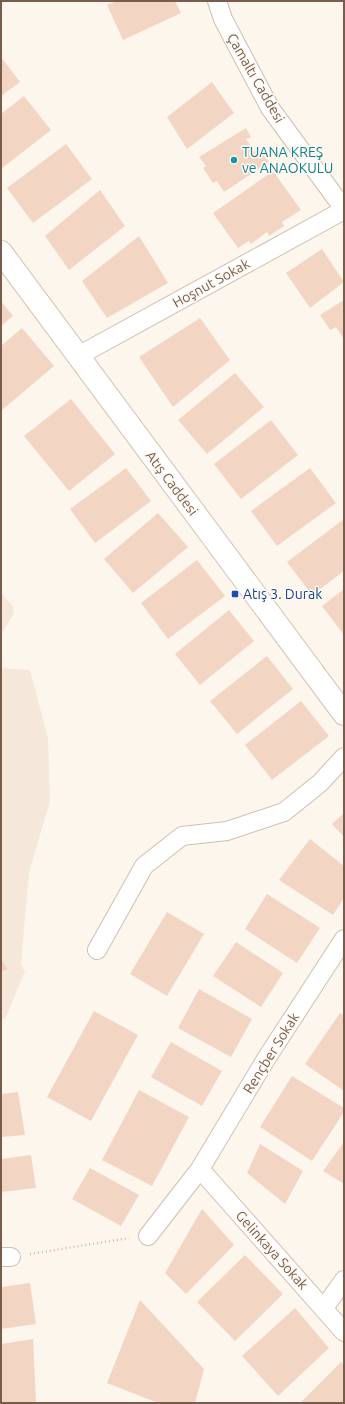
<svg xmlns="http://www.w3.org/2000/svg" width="345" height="1404" font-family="Ubuntu,sans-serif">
	<rect width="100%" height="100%" fill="#fdf6ec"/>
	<g fill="#f5e8da">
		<path d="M1 593 13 606 14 613 1 635Z"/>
		<path d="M1 668 30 670 48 738 50 801 29 872 21 964 25 971 6 1017 1 1020Z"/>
	</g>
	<g fill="#f3d5c3">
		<path d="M117 1H175L181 13 123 40 107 5Z"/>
		<path d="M1 57 20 82 1 96Z"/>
		<path d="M212 82 234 113 187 149 167 117Z"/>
		<path d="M24 96 51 130 1 169V114Z"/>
		<path d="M246 128 251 137 246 139 258 156 262 154 269 162 224 192 217 181 213 183 203 168 206 166 199 157Z"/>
		<path d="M66 144 92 179 33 223 7 188Z"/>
		<path d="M273 171 301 210 282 222 284 226 269 236 267 232 251 244 249 241 238 248 213 213Z"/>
		<path d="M100 190 125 226 69 270 45 236Z"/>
		<path d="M139 236 168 283 107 318 82 281Z"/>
		<path d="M322 249 344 282 310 308 286 273Z"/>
		<path d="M344 300V337L343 338 336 327 330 330 320 315Z"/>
		<path d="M1 301 13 316 1 326Z"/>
		<path d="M200 318 230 360 173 407 139 357Z"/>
		<path d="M22 328 54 366 1 411V346Z"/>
		<path d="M235 373 264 407 207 454 178 420Z"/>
		<path d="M71 399 115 454 69 491 24 436Z"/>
		<path d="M271 420 298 455 241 499 214 464Z"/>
		<path d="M126 468 151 501 95 543 70 509Z"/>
		<path d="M310 468 336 503 277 546 251 511Z"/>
		<path d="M158 513 188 547 133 593 104 559Z"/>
		<path d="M344 519V571L312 595 287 562Z"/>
		<path d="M197 560 225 596 168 639 141 603Z"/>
		<path d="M344 589V635L322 606Z"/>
		<path d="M229 610 254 641 200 685 175 654Z"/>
		<path d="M267 656 293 689 237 734 210 701Z"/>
		<path d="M301 701 329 736 272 780 245 745Z"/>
		<path d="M344 813V837L332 824Z"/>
		<path d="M310 839 344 866V898L333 915 279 880Z"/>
		<path d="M267 894 320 928 297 963 245 929Z"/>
		<path d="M167 912 204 934 167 996 130 974Z"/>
		<path d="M236 942 283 973 261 1007 213 976Z"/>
		<path d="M1 959 8 969 1 972Z"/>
		<path d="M199 989 252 1019 231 1057 178 1028Z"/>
		<path d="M94 1011 138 1035 91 1121 47 1097Z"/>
		<path d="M340 1013 344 1015V1091L305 1064Z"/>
		<path d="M171 1042 222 1071 202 1106 151 1077Z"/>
		<path d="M292 1076 344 1108V1112L312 1161 260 1127Z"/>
		<path d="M139 1090 189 1117 152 1186 102 1160Z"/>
		<path d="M18 1092 25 1135 1 1137V1094Z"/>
		<path d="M344 1142V1184L323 1171Z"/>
		<path d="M260 1144 303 1171 285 1204 247 1173Z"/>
		<path d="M31 1155 36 1188 1 1192V1159Z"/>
		<path d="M90 1168 139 1195 121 1226 72 1199Z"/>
		<path d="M202 1209 234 1245 186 1294 165 1273Z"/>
		<path d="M245 1255 283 1294 235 1341 197 1302Z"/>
		<path d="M30 1283 36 1324 1 1329V1287Z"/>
		<path d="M140 1300 204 1369 195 1403H158L107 1383Z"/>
		<path d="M295 1308 329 1348 278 1396 242 1356Z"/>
		<path d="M33 1339 36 1403H1V1344Z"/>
		<path d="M341 1362 344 1365V1403H300Z"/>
	</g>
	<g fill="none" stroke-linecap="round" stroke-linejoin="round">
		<g stroke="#d1beb0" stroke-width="20">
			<g id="street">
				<path d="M217 1 223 19 270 108 344 209"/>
				<path d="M78 356 344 210"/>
				<path d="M97 950 144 866 182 836 227 831 284 812 320 783 344 757"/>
				<path d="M200 1169 344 1332"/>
				<path d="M148 1236 200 1169 266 1059 344 939"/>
				<path d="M1 1257H11"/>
				<path d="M324 1308 344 1280"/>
			</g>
		</g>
		<g stroke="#d6c0b0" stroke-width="24">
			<path id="secondary" d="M1 252 344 714"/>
		</g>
		<path stroke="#d9b8a5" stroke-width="2.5" stroke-dasharray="1 3" stroke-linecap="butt" d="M30 1254 129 1238"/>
		<use href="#street" stroke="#fff" stroke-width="18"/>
		<use href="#secondary" stroke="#fff" stroke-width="22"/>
	</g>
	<circle fill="#0f9aa8" stroke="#fffaf3" stroke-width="1.5" cx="234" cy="160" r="4"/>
	<rect fill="#1a4fb4" stroke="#fffaf3" stroke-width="1.5" x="231" y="590" width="8" height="8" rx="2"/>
	<g text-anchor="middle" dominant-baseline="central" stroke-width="3" stroke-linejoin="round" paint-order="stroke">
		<g font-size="14" fill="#7a5c4d" stroke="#fffaf3">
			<text transform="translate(256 78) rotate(60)">Çamaltı Caddesi</text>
			<text transform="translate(211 283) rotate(-29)">Hoşnut Sokak</text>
			<text transform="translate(172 483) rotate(53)">Atış Caddesi</text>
			<text transform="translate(271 1053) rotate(-58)">Rençber Sokak</text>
			<text transform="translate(272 1250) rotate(48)">Gelinkaya Sokak</text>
		</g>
		<g font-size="14" fill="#0d838f" stroke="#fffaf3" text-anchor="start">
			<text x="242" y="152">TUANA KREŞ<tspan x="242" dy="16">ve ANAOKULU</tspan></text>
		</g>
		<g font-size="14" fill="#164399" stroke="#fffaf3" text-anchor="start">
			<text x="243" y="594">Atış 3. Durak</text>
		</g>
	</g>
	<rect width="345" height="1404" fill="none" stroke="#7a5c4d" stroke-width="4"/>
</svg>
